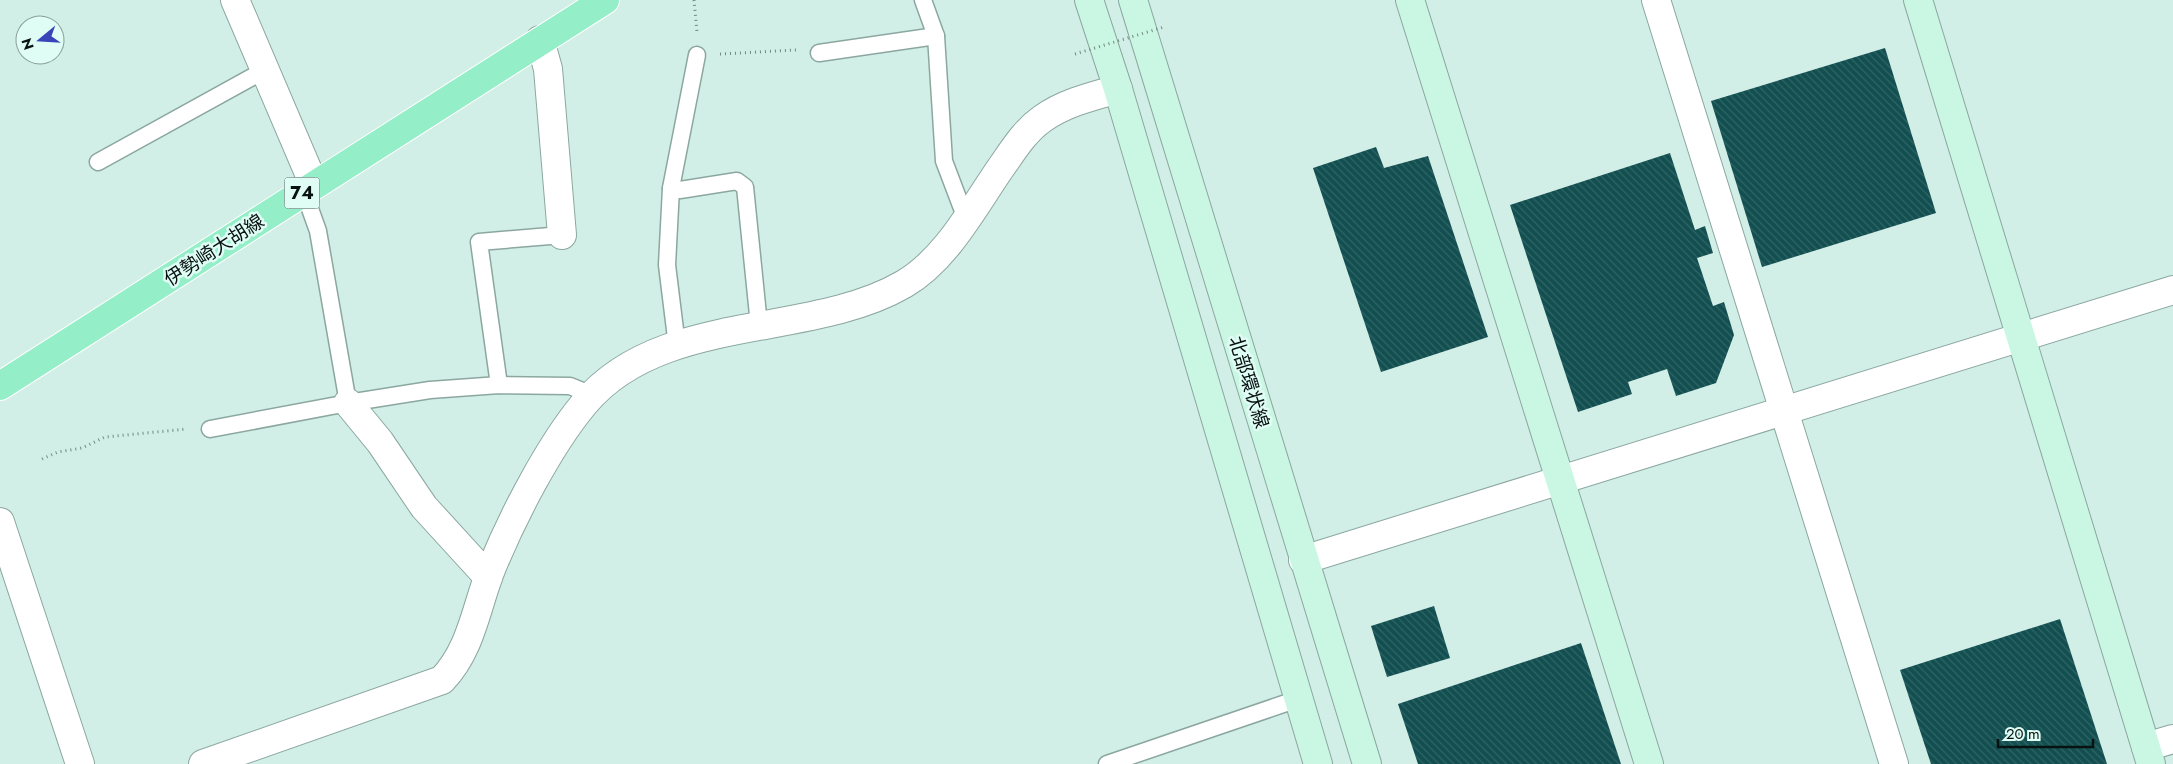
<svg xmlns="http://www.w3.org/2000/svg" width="2173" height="764" font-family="Jost,'Noto Sans JP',sans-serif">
	<defs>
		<pattern id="building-back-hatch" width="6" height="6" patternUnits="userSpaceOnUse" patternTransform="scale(1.25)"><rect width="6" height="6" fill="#124f51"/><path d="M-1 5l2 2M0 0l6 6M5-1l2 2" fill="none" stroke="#336465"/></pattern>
	</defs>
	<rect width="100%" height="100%" fill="#d1eee7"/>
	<g fill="url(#building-back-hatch)">
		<path d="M1885 48 1936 213 1762 267 1711 101Z"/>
		<path d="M1376 147 1384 168 1428 156 1488 337 1381 372 1313 168Z"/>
		<path d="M1670 153 1695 230 1705 226 1713 253 1697 258 1713 306 1724 302 1734 335 1716 383 1676 396 1667 369 1628 382 1632 394 1578 412 1510 205Z"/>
		<path d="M1434 606 1450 658 1387 677 1371 626Z"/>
		<path d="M2060 619 2107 764H1931L1900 670Z"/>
		<path d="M1581 643 1621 764H1418L1398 704Z"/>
	</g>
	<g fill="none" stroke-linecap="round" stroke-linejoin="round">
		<g stroke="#8ba7a0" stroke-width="19">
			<g id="lane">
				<path d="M923 0 936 36 944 161 966 219"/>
				<path d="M819 53 936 36"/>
				<path d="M98 162 265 70"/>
				<path d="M671 188 697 55"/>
				<path d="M304 192 318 231 348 403 430 390 499 385 570 386 592 395"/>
				<path d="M677 346 667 265 671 188 680 190 737 181 745 187 759 325"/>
				<path d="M499 385 479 242 562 235"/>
				<path d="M210 429 348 403"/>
				<path d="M1107 764 1298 699"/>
			</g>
		</g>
		<g stroke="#8ba7a0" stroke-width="30">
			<g id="street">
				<path d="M235 0 314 185"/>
				<path d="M1656 0 1894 764"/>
				<path d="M540 40 548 69 562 235"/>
				<path d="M348 403 380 442 424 507 488 577"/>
				<path d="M0 522 80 764"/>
				<path d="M1303 560 2173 290"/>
				<path d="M2146 747 2173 739"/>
				<path d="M203 764 442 680C472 649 476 606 492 567 513 516 549 446 584 404 660 312 810 339 904 284 947 259 974 206 1002 166 1014 149 1025 131 1042 119 1064 103 1093 96 1118 89"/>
			</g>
		</g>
		<g stroke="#8ba7a0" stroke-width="30">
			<g id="secondary">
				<path d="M1089 0 1118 89 1318 764"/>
				<path d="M1133 0 1367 764"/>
				<path d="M1410 0 1649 764"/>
				<path d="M1918 0 2151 764"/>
			</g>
		</g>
		<g stroke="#fff" stroke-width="30">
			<path id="primary" d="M0 386 605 0"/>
		</g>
		<g stroke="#738883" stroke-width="3" stroke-dasharray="1 4" stroke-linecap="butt">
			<path d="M694 0 697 32"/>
			<path d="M720 54 796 50"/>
			<path d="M42 459 58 452 82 448 105 437 187 429"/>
		</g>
		<use href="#lane" stroke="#fff" stroke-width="16"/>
		<use href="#street" stroke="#fff" stroke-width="28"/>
		<use href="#secondary" stroke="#caf7e3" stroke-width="28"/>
		<use href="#primary" stroke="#94eec7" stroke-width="28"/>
		<path stroke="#738883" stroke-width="3" stroke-dasharray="1 4" stroke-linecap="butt" d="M1075 54 1164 27"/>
	</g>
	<g text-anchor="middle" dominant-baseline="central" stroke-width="5" stroke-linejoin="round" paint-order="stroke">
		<rect fill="#dffcf5" stroke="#485855" stroke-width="1" x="284.5" y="177.5" width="35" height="31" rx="4"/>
		<g font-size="18" font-weight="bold" fill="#081210">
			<text x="302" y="193">74</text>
		</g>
		<g font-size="19" fill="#081210" stroke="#dffcf5">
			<text transform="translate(214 250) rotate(-33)">伊勢崎大胡線</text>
			<text transform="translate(1249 382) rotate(73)">北部環状線</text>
		</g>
	</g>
	<g transform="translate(40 40) rotate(252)"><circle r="24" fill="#dffcf5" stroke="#899e99"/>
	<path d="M0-4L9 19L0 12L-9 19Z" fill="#3845b8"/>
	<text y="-8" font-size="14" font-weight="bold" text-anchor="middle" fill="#081210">N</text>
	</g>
	<path d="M1998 739v8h95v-8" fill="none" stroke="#081210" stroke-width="2.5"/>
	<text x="2006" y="739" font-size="15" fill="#081210" stroke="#dffcf5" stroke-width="4" paint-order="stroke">20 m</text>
</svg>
